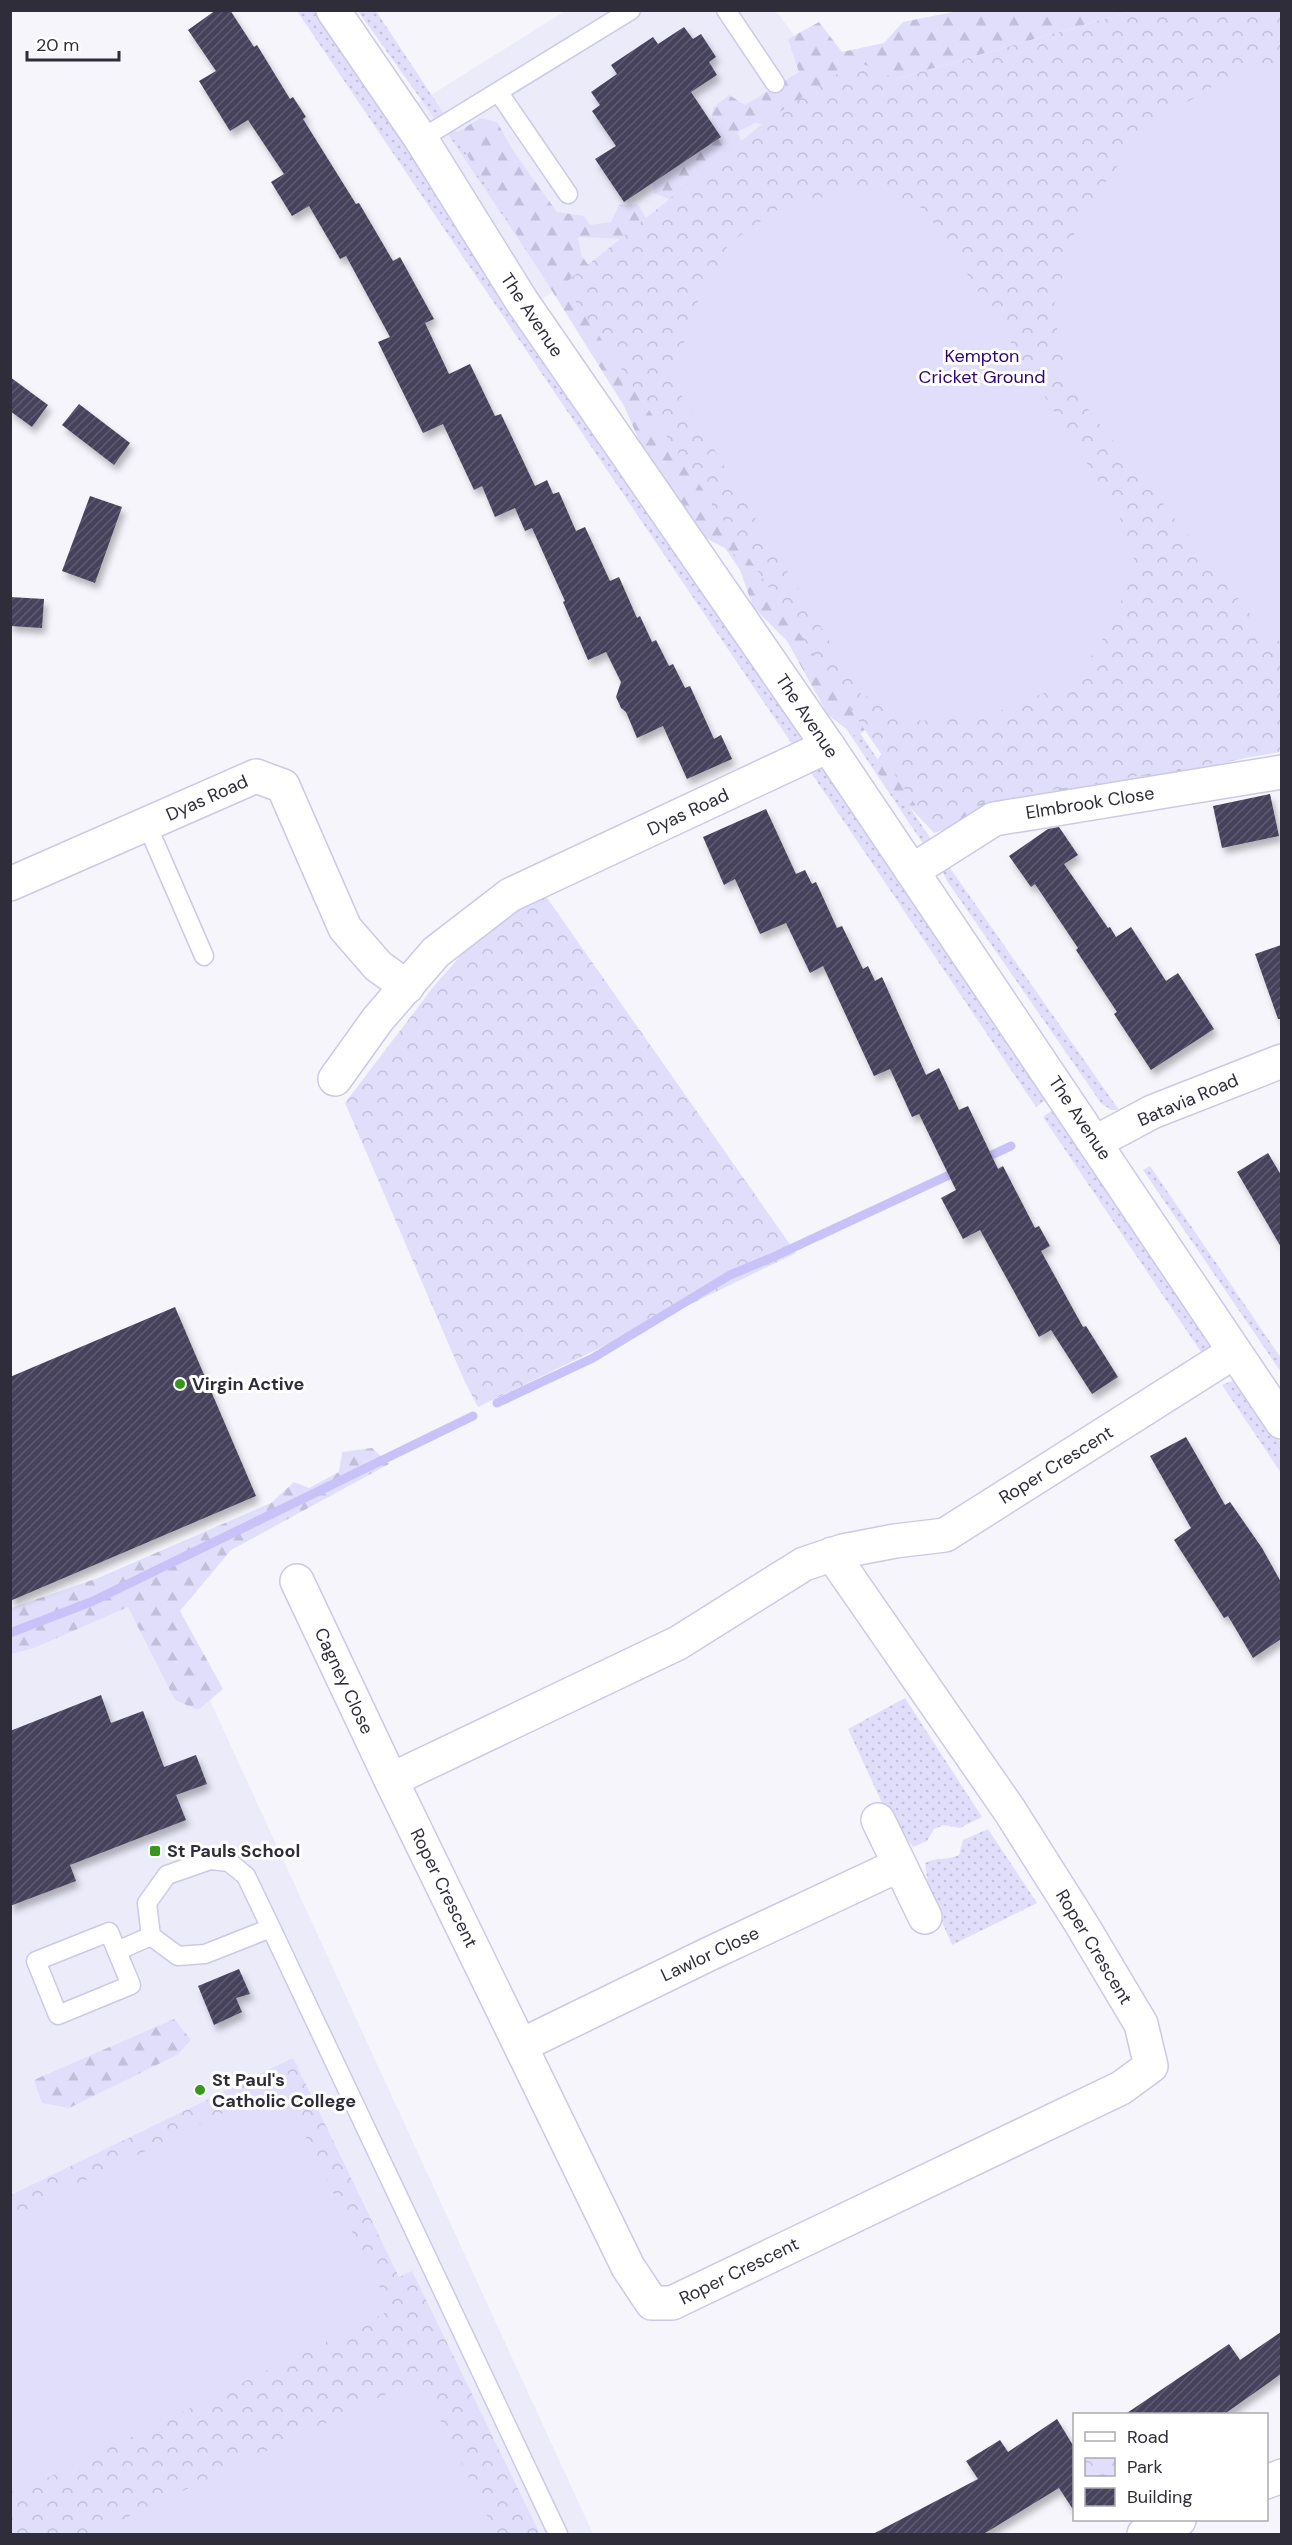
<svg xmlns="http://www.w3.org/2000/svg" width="1292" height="2545" font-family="'DM Sans',sans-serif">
	<defs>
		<pattern id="grass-dots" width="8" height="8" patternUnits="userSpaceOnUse" patternTransform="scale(1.5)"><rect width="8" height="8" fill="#e1defc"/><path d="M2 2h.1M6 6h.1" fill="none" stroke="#c1bfd9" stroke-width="1.8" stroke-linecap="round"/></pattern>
		<pattern id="forest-firs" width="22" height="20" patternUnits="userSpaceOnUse" patternTransform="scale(1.5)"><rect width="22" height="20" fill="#e1defc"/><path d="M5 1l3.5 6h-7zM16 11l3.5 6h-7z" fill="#c1bfd9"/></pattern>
		<pattern id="park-crowns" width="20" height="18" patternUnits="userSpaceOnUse" patternTransform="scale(1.5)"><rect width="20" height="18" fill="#e1defc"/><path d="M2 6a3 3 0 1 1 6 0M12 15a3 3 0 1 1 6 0" fill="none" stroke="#c1bfd9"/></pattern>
		<pattern id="building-hatch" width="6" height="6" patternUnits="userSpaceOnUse" patternTransform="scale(1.5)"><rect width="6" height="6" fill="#46435c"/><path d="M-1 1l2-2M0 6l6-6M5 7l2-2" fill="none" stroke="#5f5c71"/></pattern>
		<filter id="shadow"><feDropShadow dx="3.5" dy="6" stdDeviation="3" flood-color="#0004"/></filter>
	</defs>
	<rect width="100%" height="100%" fill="#f5f5fb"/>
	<g fill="#ecebfa">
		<path d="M565 11H776L828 81 766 121 564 284 532 306 402 113Z"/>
		<path d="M157 1585 593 2534H11V1645Z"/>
	</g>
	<g fill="url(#grass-dots)">
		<path d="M297 11H318L804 736 801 743 794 747Z"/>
		<path d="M358 11H376L446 117 437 122Z"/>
		<path d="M454 127 935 845H924L448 134Z"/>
		<path d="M819 767 825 768 1051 1096 1036 1107 810 771Z"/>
		<path d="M948 865 1119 1110H1111L1101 1103 947 881 943 872Z"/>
		<path d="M1057 1107 1216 1347 1203 1355 1043 1117Z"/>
		<path d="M1150 1166 1281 1358V1372L1143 1170Z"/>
		<path d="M1237 1379 1281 1443V1473L1222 1385Z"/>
		<path d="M905 1698 982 1817 960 1828 944 1825 934 1829 927 1841 913 1847 888 1816 848 1729Z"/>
		<path d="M988 1829 1037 1903 952 1945 929 1892 925 1863C937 1856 947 1861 959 1855L963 1840Z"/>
	</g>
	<g fill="url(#forest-firs)">
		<path d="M958 11H1132L896 79 1281 749 1206 768 1194 796 984 816 934 833 872 767 891 741 783 128 755 123 737 132 747 152 676 202 654 193 652 177 710 138 713 108 729 95 745 105 799 72 788 39 819 22 842 52 884 43 903 22Z"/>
		<path d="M481 118 497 122 514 152 557 212 584 216 590 225 611 222 619 205 638 204 649 224 630 239 578 237 581 255 634 327 885 712 857 737 828 715 787 641 753 607 734 553 706 538 649 463 624 406 454 134Z"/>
		<path d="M372 1448 389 1464 231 1550 180 1611 223 1689 198 1710 175 1700 128 1607 34 1648 11 1654V1608L98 1578 271 1503 294 1482 309 1488 339 1472 342 1452Z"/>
		<path d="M174 2019 191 2040 177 2055 69 2108 42 2103 34 2080Z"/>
	</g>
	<g fill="url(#park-crowns)">
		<path d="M1132 11H1281V752L986 801 931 828 564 284 766 121 857 61 896 79Z"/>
		<path d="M531 875 796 1253 478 1407 464 1380 345 1103 434 986Z"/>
		<path d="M293 2058 399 2277 412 2271 540 2534H11V2195Z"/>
	</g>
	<g fill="#e1defc">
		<path d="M1281 61H1282L1281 642 1267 635 1068 384 1053 309 1079 218 1145 129 1229 76Z"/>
		<path d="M863 188 917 203 942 234 1118 512 1135 562 1115 619 1077 679 1004 710 921 721 861 694 673 381 693 311 729 243 783 206Z"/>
		<path d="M280 2085 391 2310 14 2494 10 2486 11 2217Z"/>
		<path d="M420 2378 496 2534H92Z"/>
	</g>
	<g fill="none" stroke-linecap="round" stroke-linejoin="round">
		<g stroke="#c8c2f9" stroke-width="9">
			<path d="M981 1160 1011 1146"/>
			<path d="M497 1403 593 1358 730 1275 771 1258 960 1170"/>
			<path d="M10 1633 93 1601 473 1416"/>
		</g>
	</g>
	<g fill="url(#building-hatch)" filter="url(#shadow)">
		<path d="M216 10H230L254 47 257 45 290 99 293 97 306 117 303 119 356 204 359 203 393 261 400 257 434 319 425 323 449 374 470 364 495 416 501 414 535 486 547 480 553 494 559 492 576 531 585 527 610 581 619 577 637 618 640 616 652 642 656 640 669 666 673 664 685 688 690 686 714 739 721 735 732 759 687 779 663 726 637 738 626 712 621 708 616 697 621 682 606 652 588 660 563 602 565 601 532 528 525 531 515 508 495 517 482 486 474 490 443 424 423 433 378 342 390 337 346 256 340 259 309 206 292 216 271 182 284 174 248 120 230 131 199 81 216 71 188 30Z"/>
		<path d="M684 27 693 39 701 34 716 57 709 62 717 75 691 92 721 137 624 202 595 159 616 146 592 111 600 105 591 92 617 74 611 65 653 37 658 44Z"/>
		<path d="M10 377 48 405 32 427 10 411Z"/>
		<path d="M79 404 130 443 114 465 62 425Z"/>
		<path d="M90 496 122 507 95 583 62 571Z"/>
		<path d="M10 597 44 599 42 628 10 626Z"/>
		<path d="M1270 794 1279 836 1222 848 1213 806Z"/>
		<path d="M766 809 796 874 805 870 812 884 816 882 837 928 842 926 863 969 868 966 875 981 882 977 926 1075 939 1068 959 1110 968 1106 998 1169 1003 1166 1035 1228 1039 1226 1050 1246 1041 1251 1083 1327 1086 1326 1118 1377 1092 1394 1051 1330 1039 1337 980 1230 963 1239 941 1198 956 1190 919 1114 912 1117 890 1069 874 1076 823 966 810 973 786 923 760 934 735 879 724 885 703 837Z"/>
		<path d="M1059 827 1078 855 1064 864 1108 928 1110 927 1116 937 1131 927 1166 981 1178 973 1214 1029 1151 1070 1114 1014 1117 1012 1076 950 1078 948 1035 884 1031 887 1009 856 1048 829Z"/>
		<path d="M1281 945V1019H1278L1255 954Z"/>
		<path d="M1268 1153 1281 1175V1247L1237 1172Z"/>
		<path d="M175 1307 256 1496 10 1601V1377Z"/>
		<path d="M1186 1437 1225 1505 1230 1502 1262 1548 1281 1582V1639L1253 1658 1228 1616 1224 1618 1174 1540 1191 1528 1150 1456Z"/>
		<path d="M101 1695 111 1723 143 1711 164 1767 196 1755 207 1784 176 1795 186 1820 70 1865 76 1881 10 1906V1731Z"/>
		<path d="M239 1969 250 1994 236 1998 242 2012 214 2025 198 1986Z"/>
		<path d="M1281 2332V2374L1223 2415H1124L1229 2344 1240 2360Z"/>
		<path d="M1057 2419 1074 2447V2511L1059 2488 982 2535H871L978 2479 966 2461 1000 2440 1008 2452Z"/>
	</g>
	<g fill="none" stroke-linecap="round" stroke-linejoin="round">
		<g stroke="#ccc9e7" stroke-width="21">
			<g id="lane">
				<path d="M726 10 775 83"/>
				<path d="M499 93 568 194"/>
				<path d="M421 139 631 10"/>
				<path d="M147 825 204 956"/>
				<path d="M271 1928 205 1954 178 1956 151 1936 147 1903 167 1875 210 1860 229 1862 246 1876 271 1928 558 2534"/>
				<path d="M109 1932 131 1985 58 2015 36 1961Z"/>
				<path d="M117 1951 151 1936"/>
			</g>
		</g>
		<g stroke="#ccc9e7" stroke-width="36">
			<g id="street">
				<path d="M912 871 994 819 1282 772"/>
				<path d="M10 884 256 776 283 786 345 928 378 966 407 987"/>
				<path d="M335 1079 378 1019 436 952 510 895 828 746"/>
				<path d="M1096 1142 1152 1112 1282 1061"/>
				<path d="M832 1554 1010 1811 1082 1925 1141 2024 1151 2066 1121 2088 672 2303H652L628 2267 391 1780 678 1643 804 1564 843 1551 895 1541 945 1535 1234 1352"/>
				<path d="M297 1581 391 1780"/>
				<path d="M878 1820 925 1917"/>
				<path d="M522 2045 709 1954 899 1865"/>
			</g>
		</g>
		<g stroke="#ccc9e7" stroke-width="36">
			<g id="secondary">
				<path d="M333 10 421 139 521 300 828 746 1282 1422"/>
				<path d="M1266 2482 1282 2476"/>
				<path d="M1144 2534 1179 2520"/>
			</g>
		</g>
		<use href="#lane" stroke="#fff" stroke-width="18"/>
		<use href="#street" stroke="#fff" stroke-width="33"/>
		<use href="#secondary" stroke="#fff" stroke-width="33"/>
	</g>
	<g fill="#36971b" stroke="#fff" stroke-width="2">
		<circle cx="180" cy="1384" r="6"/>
		<rect x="149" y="1845" width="12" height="12" rx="3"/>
		<circle cx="200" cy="2090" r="6"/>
	</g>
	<g text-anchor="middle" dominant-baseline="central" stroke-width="6" stroke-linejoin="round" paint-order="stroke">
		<g font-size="18" fill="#2f2d39" stroke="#fff">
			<text transform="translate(532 315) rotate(56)">The Avenue</text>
			<text transform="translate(807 716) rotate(56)">The Avenue</text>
			<text transform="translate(207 798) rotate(-24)">Dyas Road</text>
			<text transform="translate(1090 803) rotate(-9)">Elmbrook Close</text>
			<text transform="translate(688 812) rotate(-25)">Dyas Road</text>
			<text transform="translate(1188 1100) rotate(-23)">Batavia Road</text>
			<text transform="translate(1080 1118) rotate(56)">The Avenue</text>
			<text transform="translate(1056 1465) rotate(-32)">Roper Crescent</text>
			<text transform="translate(344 1681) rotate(65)">Cagney Close</text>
			<text transform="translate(444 1888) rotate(64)">Roper Crescent</text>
			<text transform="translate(1094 1947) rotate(59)">Roper Crescent</text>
			<text transform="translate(710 1954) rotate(-25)">Lawlor Close</text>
			<text transform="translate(739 2271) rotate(-26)">Roper Crescent</text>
		</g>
		<g font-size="18" fill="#300471" stroke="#fff">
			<text x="982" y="356">Kempton<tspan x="982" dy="21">Cricket Ground</tspan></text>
		</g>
		<g font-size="18" font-weight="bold" fill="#2f2d39" stroke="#fff" text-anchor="start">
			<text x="192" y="1384">Virgin Active</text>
			<text x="167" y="1851">St Pauls School</text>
			<text x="212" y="2080">St Paul's<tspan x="212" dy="21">Catholic College</tspan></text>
		</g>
	</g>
	<rect width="1292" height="2545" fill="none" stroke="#2f2d39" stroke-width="24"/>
	<rect x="1073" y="2413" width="195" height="108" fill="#ffffff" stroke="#acabb0" stroke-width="1.5"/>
	<rect x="1085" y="2432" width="30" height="9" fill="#ffffff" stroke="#acabb0" stroke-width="1.5"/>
	<text x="1127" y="2443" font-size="18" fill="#2f2d39">Road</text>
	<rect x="1085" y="2458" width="30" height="18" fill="url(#park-crowns)" stroke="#acabb0" stroke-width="1.5"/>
	<text x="1127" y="2473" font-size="18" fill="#2f2d39">Park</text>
	<rect x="1085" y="2488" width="30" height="18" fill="url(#building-hatch)" stroke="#acabb0" stroke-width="1.5"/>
	<text x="1127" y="2503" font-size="18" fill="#2f2d39">Building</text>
	<path d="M27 51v9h92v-9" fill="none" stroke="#2f2d39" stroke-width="3"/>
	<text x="36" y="51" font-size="18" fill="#2f2d39" stroke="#ffffff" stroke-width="4.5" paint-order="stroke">20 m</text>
</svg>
